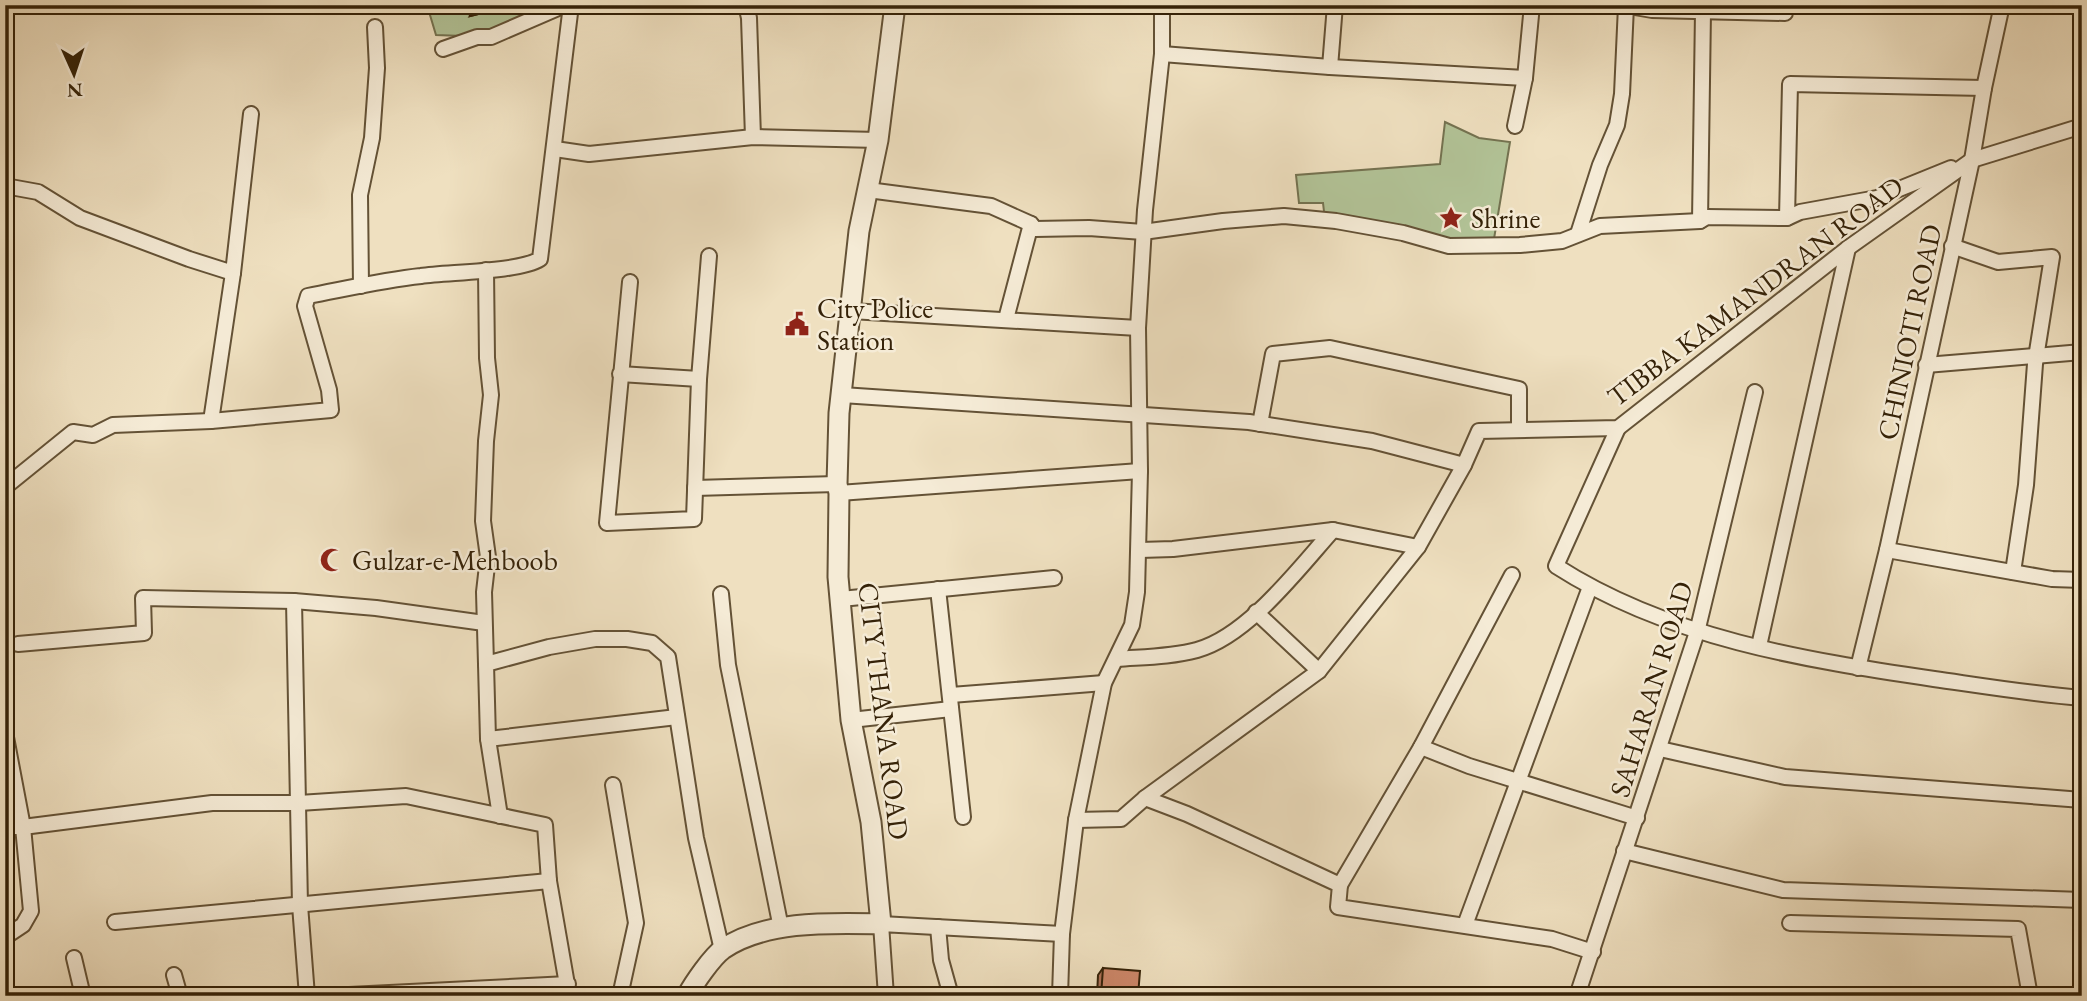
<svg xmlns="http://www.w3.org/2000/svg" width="2087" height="1001" font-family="'EB Garamond',serif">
	<rect width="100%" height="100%" fill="#efe0c0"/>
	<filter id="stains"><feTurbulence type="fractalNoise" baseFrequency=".00286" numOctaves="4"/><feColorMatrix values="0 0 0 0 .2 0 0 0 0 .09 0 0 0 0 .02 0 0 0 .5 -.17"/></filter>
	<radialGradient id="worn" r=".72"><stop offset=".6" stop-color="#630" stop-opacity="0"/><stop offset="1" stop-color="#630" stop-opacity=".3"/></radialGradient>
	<g fill="#b2c397" stroke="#747250" stroke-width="2">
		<path d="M427 5H565L491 37 436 35Z"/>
		<path d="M1445 122 1479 138 1510 142 1493 245 1449 246 1325 220 1323 203H1299L1296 175 1440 164Z"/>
	</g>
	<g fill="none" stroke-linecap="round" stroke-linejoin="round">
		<g stroke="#645236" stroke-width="18">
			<g id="minor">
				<path d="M746 5 749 18 753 137"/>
				<path d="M1623 5 1652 10 1785 13"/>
				<path d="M5 6 8 5"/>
				<path d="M443 49 477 37H491L565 5"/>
				<path d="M1162 54 1330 67 1525 78"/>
				<path d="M1330 67 1335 5"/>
				<path d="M1515 126 1525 78 1532 5"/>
				<path d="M555 149 589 154 753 137 878 140"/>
				<path d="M5 186 38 192 80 218 189 259 233 273"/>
				<path d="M868 190 991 206 1031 224 1035 229 1089 228 1143 232 1223 221 1284 216 1336 221 1403 233 1449 246 1520 245 1562 241 1600 226 1700 221 1707 217 1787 218 1800 212 1877 198 1951 168"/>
				<path d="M1787 218 1790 84 1984 88"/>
				<path d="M1700 221 1703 11"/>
				<path d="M1578 234 1600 165 1617 125 1622 94 1626 6"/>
				<path d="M1952 246 1998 262 2052 257 2035 364 2026 485 2013 572"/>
				<path d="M630 282 607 523 694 519 699 379 709 256"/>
				<path d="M361 286 360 195 372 138 377 68 375 27"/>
				<path d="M851 311 1138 328"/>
				<path d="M1006 319 1031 224"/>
				<path d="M1926 365 2082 352"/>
				<path d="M620 374 699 379"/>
				<path d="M842 395 1249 422 1372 441 1464 465"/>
				<path d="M211 421 233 273 251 114"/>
				<path d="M1260 424 1273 354 1330 348 1519 389V429"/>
				<path d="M1618 428 1556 566C1668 638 1804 660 1934 679 1983 686 2032 694 2082 698"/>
				<path d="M5 487 73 432 93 435 113 425 211 421 331 410 329 390 305 306 308 296C345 289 383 280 421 276 448 272 520 272 540 259L571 5"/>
				<path d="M695 488 837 484"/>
				<path d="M839 493 1140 471"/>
				<path d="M1140 550 1173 549 1333 530 1418 547"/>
				<path d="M1887 550 2052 579 2082 580"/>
				<path d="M938 589 963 817"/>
				<path d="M721 594 728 665 781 928"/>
				<path d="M841 599 1054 578"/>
				<path d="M294 601 300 905 307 996"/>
				<path d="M1256 612 1319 671"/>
				<path d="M18 644 144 633 143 598 294 601 376 608 484 623"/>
				<path d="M1759 646 1848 248"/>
				<path d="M1117 659C1143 657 1171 657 1197 650 1248 636 1299 568 1333 530"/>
				<path d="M486 664 484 592 488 557 483 521 486 441 491 395 487 358 486 270"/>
				<path d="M1858 668 1887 550 1972 160 1984 88 2002 5"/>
				<path d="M951 695 1104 683"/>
				<path d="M851 720 951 709"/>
				<path d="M5 732 23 827 31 911 23 925 5 937"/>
				<path d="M488 739 677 717"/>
				<path d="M1421 747 1469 766 1637 818"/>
				<path d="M1660 749 1785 777 2082 800"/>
				<path d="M613 785 636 923 620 996"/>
				<path d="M1145 798 1187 814 1340 885 1338 907 1552 939 1593 952"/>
				<path d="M500 816 488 739 486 664 549 647 595 639H627L652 643 668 657 696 838 722 950"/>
				<path d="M1076 820 1121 819 1145 798 1319 671 1418 547 1464 465 1479 431 1618 428 1848 248 1972 160 2082 126"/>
				<path d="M5 827H23L212 803H299L406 796 545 825 549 881 569 996"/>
				<path d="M1624 851 1783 890 2082 900"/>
				<path d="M1340 885 1421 747 1512 575"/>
				<path d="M115 922 549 881"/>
				<path d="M1790 923 2018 929 2030 996"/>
				<path d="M1465 925 1590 587"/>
				<path d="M938 927 941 960 951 996"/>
				<path d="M74 958 83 996"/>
				<path d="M174 975 180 996"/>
				<path d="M329 996 568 984"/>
				<path d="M886 996 881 924 1062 934"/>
				<path d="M1060 996 1062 934 1076 820 1104 683 1132 625 1137 592 1140 471 1138 328 1145 210 1162 54V5"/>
				<path d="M1577 996 1697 632 1755 392"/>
			</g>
		</g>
		<g stroke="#645236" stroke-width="23">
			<path id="tertiary" d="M687 996C694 983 712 957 723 949 765 920 832 923 881 924L871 822 851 720 838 577 839 493 837 484 839 413 859 231 878 140 895 5"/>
		</g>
		<use href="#minor" stroke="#f5ebd6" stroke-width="14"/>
		<use href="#tertiary" stroke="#f5ebd6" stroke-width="19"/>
	</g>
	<g fill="#af7359" stroke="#352208" stroke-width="2">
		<path d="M467 5H501L498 9 470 16Z"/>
		<path d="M1103 968 1138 996H1097L1098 975Z"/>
	</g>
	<path fill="#8e5e49" stroke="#352208" stroke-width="2" d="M491 5H501L498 9 470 16 475 9Z"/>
	<g fill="#cb8668" stroke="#352208" stroke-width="2">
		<path d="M474 5H491L475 9Z"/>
		<path d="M1103 968 1140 971 1138 996H1101Z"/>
	</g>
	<defs>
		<g id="sight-bare" transform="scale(1.89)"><path d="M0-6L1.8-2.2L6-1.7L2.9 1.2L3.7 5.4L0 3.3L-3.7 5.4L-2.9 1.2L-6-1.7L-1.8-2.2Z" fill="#8f2418" stroke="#f5ebd6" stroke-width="2.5" paint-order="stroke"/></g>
		<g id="civic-bare" transform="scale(1.89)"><path d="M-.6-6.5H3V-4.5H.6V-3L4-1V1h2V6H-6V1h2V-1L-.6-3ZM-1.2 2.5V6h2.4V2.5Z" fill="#8f2418" stroke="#f5ebd6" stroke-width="2.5" paint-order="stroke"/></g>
		<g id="mosque-bare" transform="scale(1.89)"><path d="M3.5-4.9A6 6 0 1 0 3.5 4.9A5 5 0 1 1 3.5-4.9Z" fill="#8f2418" stroke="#f5ebd6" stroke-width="2.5" paint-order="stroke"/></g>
	</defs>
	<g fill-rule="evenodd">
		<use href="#sight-bare" x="1451" y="218"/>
		<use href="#civic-bare" x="797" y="324"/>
		<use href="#mosque-bare" x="332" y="560"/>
	</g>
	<g text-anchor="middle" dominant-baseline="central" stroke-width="5" stroke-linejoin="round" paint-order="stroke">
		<g font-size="28" fill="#352208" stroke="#f5ebd6" text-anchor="start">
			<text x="1471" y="218">Shrine</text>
			<text x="817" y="308">City Police<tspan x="817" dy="32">Station</tspan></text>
			<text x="352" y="560">Gulzar-e-Mehboob</text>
		</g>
		<g font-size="28" fill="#352208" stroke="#f5ebd6">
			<text transform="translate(1755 291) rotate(-37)">TIBBA KAMANDRAN ROAD</text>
			<text transform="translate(1909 332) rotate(-78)">CHINIOTI ROAD</text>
			<text transform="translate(1651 689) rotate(-73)">SAHARAN ROAD</text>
			<text transform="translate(884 711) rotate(83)">CITY THANA ROAD</text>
		</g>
	</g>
	<rect width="2087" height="1001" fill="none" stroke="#efe0c0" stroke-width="28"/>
	<rect x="7" y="7" width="2073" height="987" fill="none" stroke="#352208" stroke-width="3.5"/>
	<rect x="14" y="14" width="2059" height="973" fill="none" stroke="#352208" stroke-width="2"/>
	<g transform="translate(74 74) rotate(177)" stroke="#f5ebd6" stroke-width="5" paint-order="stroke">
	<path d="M0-5L12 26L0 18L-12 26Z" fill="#352208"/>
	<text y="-10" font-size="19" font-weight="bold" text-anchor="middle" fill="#352208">N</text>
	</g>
	<rect width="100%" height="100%" filter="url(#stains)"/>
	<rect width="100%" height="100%" fill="url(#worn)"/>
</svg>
